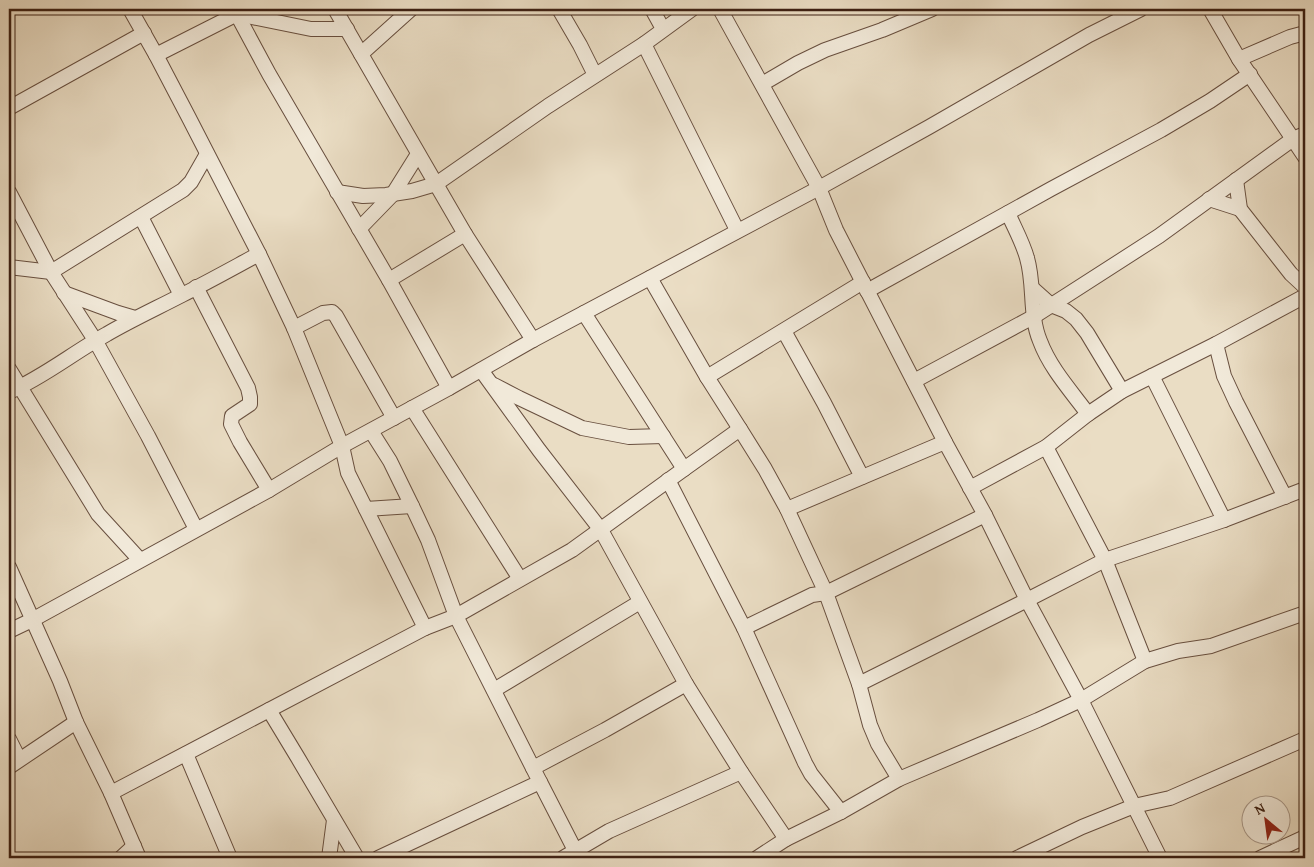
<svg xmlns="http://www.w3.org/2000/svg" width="1314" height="867" font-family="'Gentium Book Plus',serif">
	<rect width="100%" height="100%" fill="#eaddc4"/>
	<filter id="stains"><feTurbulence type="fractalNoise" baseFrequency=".004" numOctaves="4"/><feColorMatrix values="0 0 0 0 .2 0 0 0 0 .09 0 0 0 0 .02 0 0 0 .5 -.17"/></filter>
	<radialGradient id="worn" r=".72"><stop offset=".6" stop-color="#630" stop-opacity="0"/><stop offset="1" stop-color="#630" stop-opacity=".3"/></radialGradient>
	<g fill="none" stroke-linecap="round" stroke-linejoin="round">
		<g stroke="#684f3f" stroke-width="16">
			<g id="minor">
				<path d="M130 9 156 55 189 118 259 254 294 328 342 446 348 473 425 628"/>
				<path d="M234 9 269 74 389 280 449 388"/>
				<path d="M335 9 436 184 465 234 533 340"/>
				<path d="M559 9 580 45 595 75"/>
				<path d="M652 9 663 29"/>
				<path d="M720 9 819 188 836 230 945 442 985 515 1027 600 1081 700 1160 858"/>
				<path d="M1210 9 1239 59 1305 157"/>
				<path d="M644 44 737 230"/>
				<path d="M361 54 411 9"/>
				<path d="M156 55 237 14 311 29H347"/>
				<path d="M1239 59 1290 37 1305 33"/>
				<path d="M762 84 798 63 825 50 882 30 932 9"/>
				<path d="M9 108 144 33"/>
				<path d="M1236 180 1240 209 1291 274 1305 287"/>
				<path d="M9 192 51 272 95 340 148 436 196 529"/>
				<path d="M337 192 363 196 386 195 412 191 436 184 548 106 644 44 692 9"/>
				<path d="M1209 199 1240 209"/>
				<path d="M1008 213C1014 227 1023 243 1027 258 1035 285 1029 315 1040 341 1050 368 1071 391 1088 414"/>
				<path d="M141 217 181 295"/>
				<path d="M359 229 393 194 418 154"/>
				<path d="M9 267 51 272 183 190 191 182 207 154"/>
				<path d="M650 278 707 377 740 429"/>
				<path d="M389 280 465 234"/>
				<path d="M196 287 248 388 250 397V404L232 416 231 424 240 442 269 490"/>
				<path d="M1032 288 1051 305 1066 311 1076 319 1087 333 1122 391"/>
				<path d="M867 291 1051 189 1161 130 1210 101 1250 74"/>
				<path d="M64 293 118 313 135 318"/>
				<path d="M584 313 684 469 740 429 765 469 787 509 826 593 859 684 870 725 878 744 899 779"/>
				<path d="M294 328 323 313 332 312 336 316 394 418"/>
				<path d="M784 331 824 403 862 477"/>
				<path d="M1216 344 1224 376 1236 402 1285 497"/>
				<path d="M9 369 98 514 140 560"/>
				<path d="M481 370 539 450 601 530 686 684 741 772 786 839"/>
				<path d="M1152 376 1224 520"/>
				<path d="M707 377 863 282"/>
				<path d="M914 381 1033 317 1159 236 1293 139 1305 134"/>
				<path d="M494 385 519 398 582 428 629 437 663 436"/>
				<path d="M9 392C44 377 74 352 107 334 131 320 157 308 182 295 208 282 233 268 259 254"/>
				<path d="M412 408 520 579"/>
				<path d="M371 431 390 461 412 506 428 540 456 616 540 782 378 858"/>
				<path d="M1046 447 1105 560 1145 661"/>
				<path d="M668 480 744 628 805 763 811 774 841 812"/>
				<path d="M970 488 1046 447 1088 414 1122 391 1216 344 1305 296"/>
				<path d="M366 509 412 506"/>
				<path d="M787 509 945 442"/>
				<path d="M9 567 60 681 76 722 111 793 139 858"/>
				<path d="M744 628 812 595 826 593 985 515"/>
				<path d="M9 631 32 620 269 490 342 446 449 388 533 340 819 188 929 127 1089 35 1141 9"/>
				<path d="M859 684 1027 600 1105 560 1224 520 1305 489"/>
				<path d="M494 690 640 602"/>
				<path d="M269 710 298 758 357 858"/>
				<path d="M9 739 19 759"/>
				<path d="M186 754 230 858"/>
				<path d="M9 767 76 722"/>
				<path d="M533 768 605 730 686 684"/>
				<path d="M540 782 579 858"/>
				<path d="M111 793 425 628 456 616 572 550 684 469"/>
				<path d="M121 858 134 846"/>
				<path d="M329 858 334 820"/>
				<path d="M563 858 609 831 741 772"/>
				<path d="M757 858 786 839 841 812 899 779 1038 720 1081 700 1145 661 1178 651 1211 646 1305 613"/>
				<path d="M1017 858 1082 827 1134 806 1170 798 1305 739"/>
				<path d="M1260 858 1305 837"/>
			</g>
		</g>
		<use href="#minor" stroke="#f1e9d9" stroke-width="14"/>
	</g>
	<rect width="1314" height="867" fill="none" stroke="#eaddc4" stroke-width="30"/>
	<rect x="10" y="10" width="1294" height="847" fill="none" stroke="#3d2013" stroke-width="2.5"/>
	<rect x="15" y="15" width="1284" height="837" fill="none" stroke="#3d2013"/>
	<g transform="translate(1266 820) rotate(331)"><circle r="24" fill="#f1e9d9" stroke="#a9998a"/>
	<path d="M0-4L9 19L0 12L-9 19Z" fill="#8f2418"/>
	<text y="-8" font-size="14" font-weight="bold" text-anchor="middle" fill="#3d2013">N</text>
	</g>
	<rect width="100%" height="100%" filter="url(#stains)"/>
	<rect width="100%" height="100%" fill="url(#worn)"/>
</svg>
